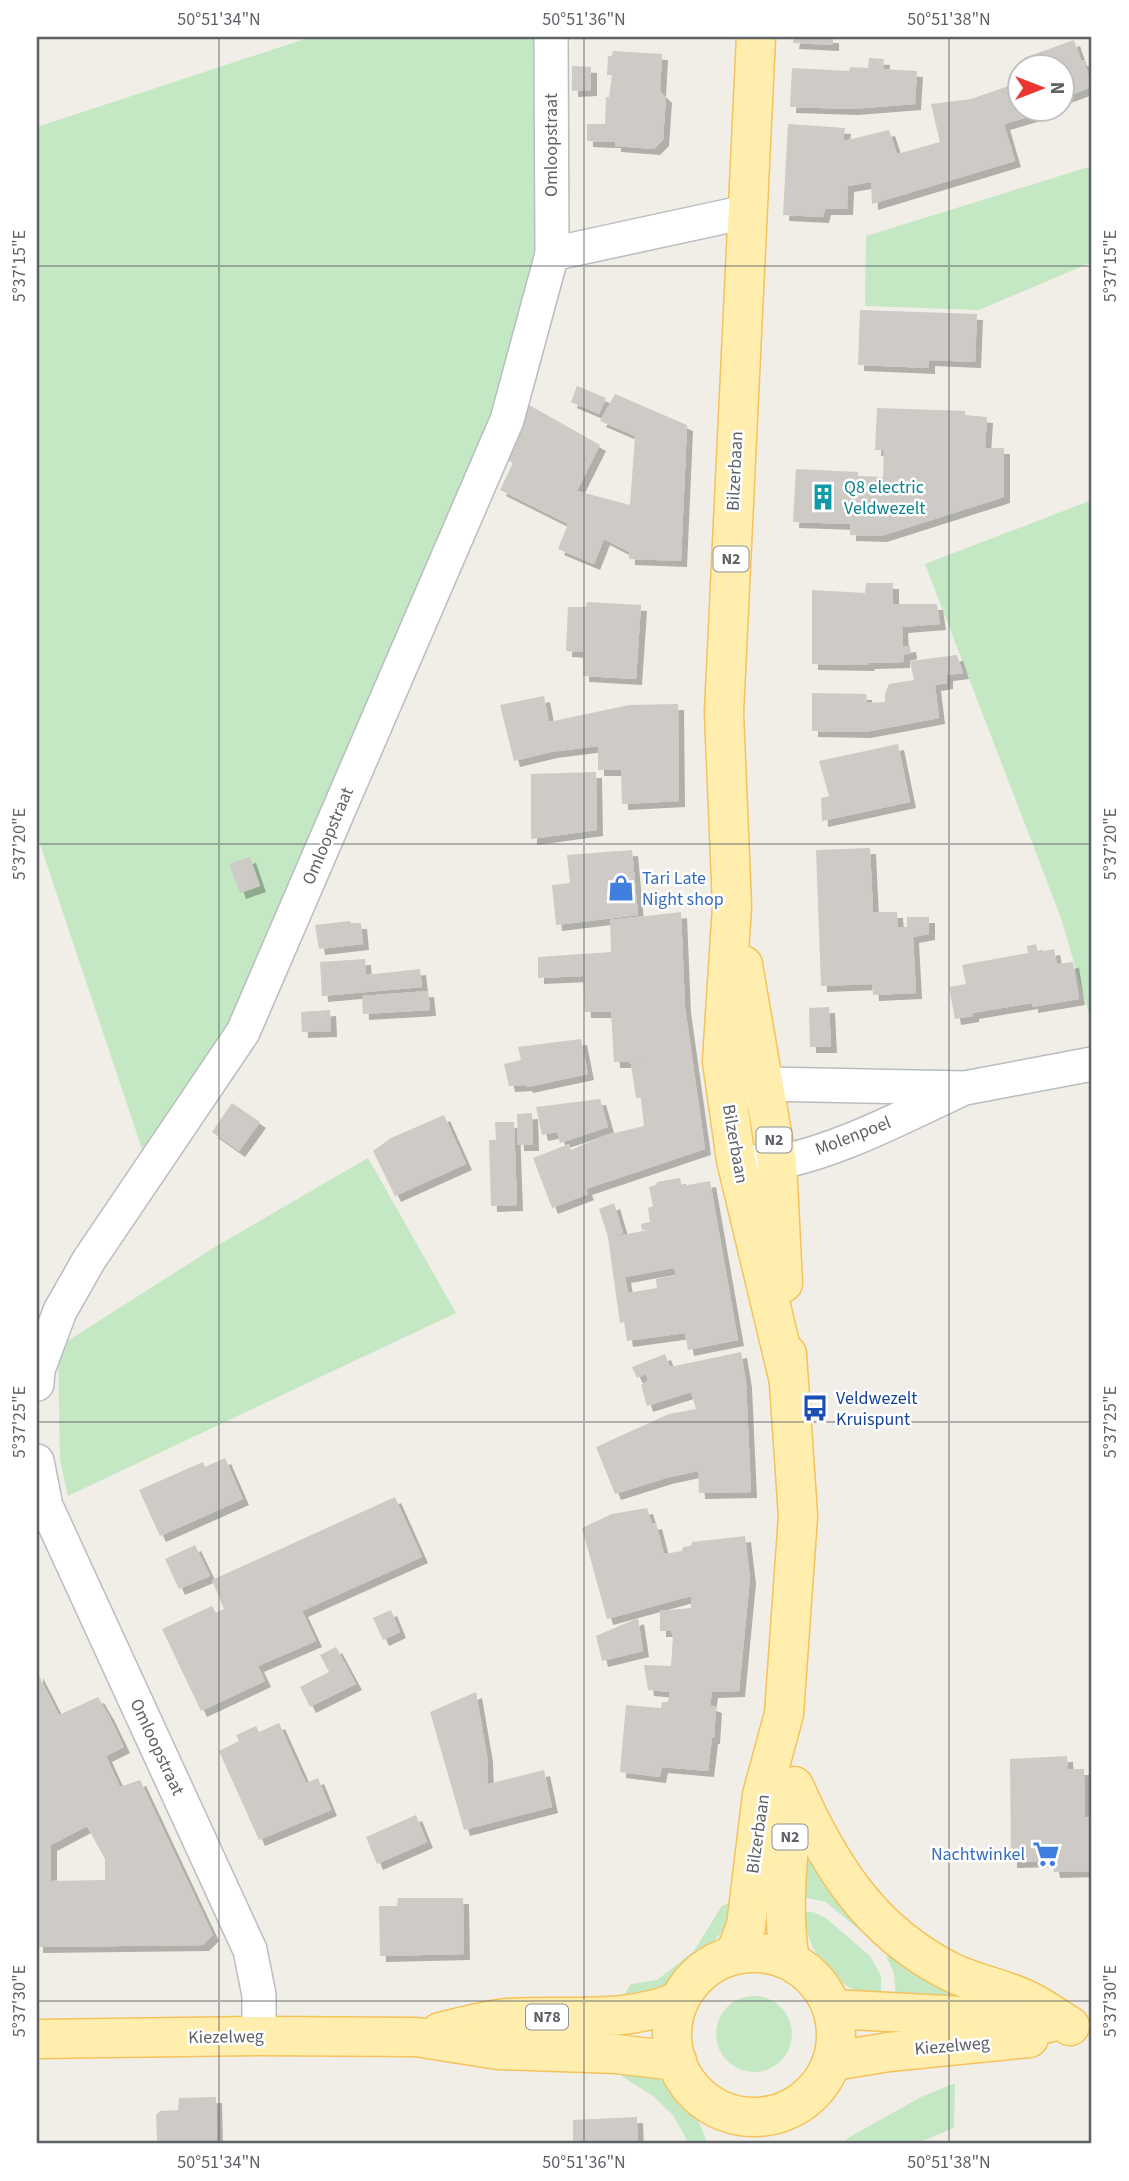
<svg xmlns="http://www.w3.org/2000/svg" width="1129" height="2181" font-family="'Source Sans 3',sans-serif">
	<defs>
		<filter id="shadow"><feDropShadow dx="6" dy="6" stdDeviation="0" flood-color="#0004"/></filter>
	</defs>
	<rect width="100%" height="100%" fill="#f0eee6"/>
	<g fill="#c4e8c3">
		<path d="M311 37H538L535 254 526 301 487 431 245 998 200 1078 145 1158 37 835V127Z"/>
		<path d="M1092 166V262L979 310 865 306 866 236Z"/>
		<path d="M1092 500V1024L1061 918 925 564Z"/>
		<path d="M368 1158 456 1313 68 1496 60 1460 58 1347 215 1247Z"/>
		<path d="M806 1838 876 1937 869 1938 826 1902 802 1897Z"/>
		<path d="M728 1903H735C733 1909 732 1917 728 1923 711 1949 672 1988 642 1997 636 1999 628 1999 621 2000L631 1984 657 1980 694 1951 721 1907Z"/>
		<path d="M802 1912H813L827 1919 870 1956 881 1976V1998C836 1992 809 1955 802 1912Z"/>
		<path d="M887 1952 1025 2008 896 2000 894 1973 887 1958Z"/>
		<circle cx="754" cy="2034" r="38"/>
		<path d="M622 2066C629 2068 637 2068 644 2071 673 2083 700 2114 707 2144H689L673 2115 653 2096 623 2077Z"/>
		<path d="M955 2083 954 2128 915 2144H841L848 2138 921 2097Z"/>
	</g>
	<g fill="#cecac5" fill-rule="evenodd" filter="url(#shadow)">
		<path d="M794 37H833V45L793 43Z"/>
		<path d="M1074 40 1081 60H1084L1092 87 1062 98V66H1027L1024 58Z"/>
		<path d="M613 51 662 54 660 91 666 97 663 140 654 149 615 146V142H610L587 141V124H605L606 97H609L612 75H607L608 56H612Z"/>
		<path d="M869 58 884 59 883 69 917 71 915 104 852 109 790 107 792 68 849 71 850 67 868 68Z"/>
		<path d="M572 66 591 67V90L572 91Z"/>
		<path d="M1020 82V108H1044L1045 112 1004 124 1015 161 872 204 871 182 848 186 847 209H825L823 217 783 215 788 124 845 128 843 141 889 130 897 154 940 142 931 104 971 99Z"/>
		<path d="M860 310 977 314 975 362 929 360V368L858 365Z"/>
		<path d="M577 386 606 398 599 414 571 402Z"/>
		<path d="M615 394 687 425 681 561 629 559V552L604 539 594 564 558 549 568 524 500 490 513 463 506 459 529 405 600 445 577 491 630 505 635 436 600 421Z"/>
		<path d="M877 408 965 411V415L987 417 985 448H1004V497L881 536 850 535V524L793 522 796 469 858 472V476L883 477 884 450H875Z"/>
		<path d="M866 583H893V604H937L940 624 902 627 903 647 910 646 911 653 904 655V662L869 663 868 665 812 664V590L865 593Z"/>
		<path d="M587 602 641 605 636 679 583 676V652L566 651 568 607H586Z"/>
		<path d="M957 655 963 673 947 675V683L935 685 939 718 865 732 812 731V693L866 694 867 703 885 702V694L889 684 914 680 910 661Z"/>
		<path d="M544 696 549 722 629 705 678 704 679 801 622 804 621 770H598V746L551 752 514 761 500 705Z"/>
		<path d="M898 744 910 802 822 821 821 798 829 796 819 761Z"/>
		<path d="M596 772 597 830 531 839V774Z"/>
		<path d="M870 848 873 912H897L898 927H907V917H929V934L913 937 916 993 873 995 872 984 821 986 816 850Z"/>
		<path d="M632 850 638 915 556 925 552 885 570 883 567 855Z"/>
		<path d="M250 857 260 886 240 893 229 864Z"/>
		<path d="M681 912 685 1007 705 1149 586 1189 588 1194 552 1208 533 1158 569 1144 571 1150 606 1135 644 1126 641 1098H636L631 1065 647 1062 629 1064V1062H614L611 1012H585L583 976 538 978V957L611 952 610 920Z"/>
		<path d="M350 921 351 923H361L363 944 319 949 315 925Z"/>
		<path d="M1036 944 1038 952 1054 949 1057 964 1073 962 1079 999 1032 1007V1003L973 1013V1016L955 1019 949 987 966 984 962 965 1028 953 1027 946Z"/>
		<path d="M365 959 366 975 420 969 422 987 322 996 320 962Z"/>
		<path d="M428 991 430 1010 363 1014 362 996Z"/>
		<path d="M829 1007 831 1047H810L809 1008Z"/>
		<path d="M330 1010 331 1031 302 1032 301 1012Z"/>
		<path d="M581 1039 588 1074 527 1087 526 1085 509 1086 504 1064 521 1060 518 1047Z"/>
		<path d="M600 1099 608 1127 560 1143 557 1132 542 1135 536 1107Z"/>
		<path d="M232 1103 260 1122 239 1151 212 1132Z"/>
		<path d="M532 1113 533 1145H518L517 1114Z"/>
		<path d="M444 1115 466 1164 395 1196 373 1151 391 1138Z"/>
		<path d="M495 1122H514L517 1205 491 1206 489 1140H496Z"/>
		<path d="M680 1178 682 1186 710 1181 738 1340 688 1350 685 1333 627 1341 624 1322 620 1323 608 1237 599 1209 614 1203 623 1233 612 1237 648 1230H642L641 1224 650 1222 648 1208 653 1206 649 1187 656 1185 657 1182ZM674 1268 676 1275 656 1279 657 1288 628 1293 625 1277Z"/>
		<path d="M741 1352 746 1382 751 1492 699 1493 698 1471 666 1478 615 1494 596 1447 669 1414 696 1409 691 1392 647 1406 641 1385 648 1380 646 1374 637 1378 632 1367 665 1354 670 1367Z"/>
		<path d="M225 1458 243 1499 160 1536 139 1490 203 1462 205 1467Z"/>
		<path d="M395 1497 422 1557 302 1611 316 1641 258 1666 265 1681 201 1711 162 1629 212 1606 216 1613 224 1609 212 1580Z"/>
		<path d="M647 1508 652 1524 656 1523 664 1554 682 1551 683 1547 691 1546 692 1542 745 1536 750 1578 739 1691 712 1692 710 1705 716 1707 714 1738H712L708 1771 662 1767 660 1777 620 1772 626 1705 661 1708 662 1702H668L670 1692 648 1690 644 1665 671 1666 673 1636 671 1631H660V1611L691 1608V1596L607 1619 582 1528 612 1514Z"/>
		<path d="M195 1545 210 1576 179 1589 165 1559Z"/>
		<path d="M391 1610 400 1632 383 1640 373 1618Z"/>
		<path d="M638 1618 643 1651 602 1661 596 1636Z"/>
		<path d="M336 1647 356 1684 310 1707 300 1687 329 1672 320 1655Z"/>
		<path d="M37 1672 59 1715 98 1697 108 1714 124 1747 106 1756 120 1787 140 1780 213 1935 203 1945 37 1947ZM87 1826 105 1859V1880L51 1881V1845Z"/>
		<path d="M476 1692 487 1756 488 1784 544 1770 552 1807 464 1830 430 1712Z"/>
		<path d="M279 1723 306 1783 318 1778 331 1810 259 1840 219 1751 239 1741 236 1735 256 1726 259 1732Z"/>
		<path d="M1067 1756 1068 1769H1084L1085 1817H1092V1871L1054 1872 1052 1861 1011 1862 1010 1759Z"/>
		<path d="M416 1815 427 1842 377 1864 366 1837Z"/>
		<path d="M398 1898H463L464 1954 380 1956 379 1906H397Z"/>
		<path d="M216 2097 217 2144H178L160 2143 157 2140 156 2115 160 2111 178 2110 179 2098Z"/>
		<path d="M637 2117 638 2144H573V2120Z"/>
	</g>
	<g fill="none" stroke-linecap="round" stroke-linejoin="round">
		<g stroke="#b9bcc0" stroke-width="36">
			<g id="minor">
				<path d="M552 254 746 212"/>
				<path d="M739 1090 765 1084 965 1088 1092 1064"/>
				<path d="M736 1160C750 1161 766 1164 780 1162 840 1150 902 1117 958 1091"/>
				<path d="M37 1384 38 1370 60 1311 89 1260 243 1032 507 420 552 254 551 37"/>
				<path d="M37 1461 46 1506 250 1950 259 1995V2036"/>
			</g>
		</g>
		<g stroke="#f5c25b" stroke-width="41">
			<g id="primary">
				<path d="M756 37 724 713 732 906 722 1061 736 1160 788 1377"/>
				<path d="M743 965 777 1162 783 1283"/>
				<path d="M794 1786C829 1865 870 1931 949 1971 974 1984 1004 1988 1029 2001 1043 2008 1057 2018 1070 2026"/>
				<circle cx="754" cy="2035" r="82"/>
				<path d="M735 1954 746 1926 762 1795 784 1714 798 1516 787 1354"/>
				<path d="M790 1960C780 1904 790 1845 794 1788"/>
				<path d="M832 2009 1023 2019 1048 2023"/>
				<path d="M440 2032C462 2027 486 2020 508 2018 566 2014 625 2024 679 2001"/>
				<path d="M37 2039 259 2036 416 2037 498 2050 616 2054 677 2061"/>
				<path d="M833 2061 889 2052 1029 2038"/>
			</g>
		</g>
		<use href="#minor" stroke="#fff" stroke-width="33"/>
		<use href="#primary" stroke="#ffeead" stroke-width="38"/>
	</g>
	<path fill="none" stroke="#5e6267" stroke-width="2" stroke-opacity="0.45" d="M219 37V2144M584 37V2144M949 37V2144M37 266H1092M37 844H1092M37 1422H1092M37 2001H1092"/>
	<defs>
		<g id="building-bare" transform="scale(2.1)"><path d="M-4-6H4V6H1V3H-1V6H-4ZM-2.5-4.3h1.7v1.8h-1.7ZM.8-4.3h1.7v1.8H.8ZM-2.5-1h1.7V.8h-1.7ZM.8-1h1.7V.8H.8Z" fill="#0f9aa8" stroke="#fff" stroke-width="2.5" paint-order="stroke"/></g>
		<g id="shop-bare" transform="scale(2.1)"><path d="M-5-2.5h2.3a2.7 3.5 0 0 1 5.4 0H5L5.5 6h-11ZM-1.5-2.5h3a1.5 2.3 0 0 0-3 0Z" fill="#3f7fe0" stroke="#fff" stroke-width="2.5" paint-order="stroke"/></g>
		<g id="bus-bare" transform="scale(2.1)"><path d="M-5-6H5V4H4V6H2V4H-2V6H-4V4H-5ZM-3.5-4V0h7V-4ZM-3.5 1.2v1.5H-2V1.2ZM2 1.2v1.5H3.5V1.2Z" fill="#1a4fb4" stroke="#fff" stroke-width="2.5" paint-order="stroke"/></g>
		<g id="supermarket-bare" transform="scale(2.1)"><path d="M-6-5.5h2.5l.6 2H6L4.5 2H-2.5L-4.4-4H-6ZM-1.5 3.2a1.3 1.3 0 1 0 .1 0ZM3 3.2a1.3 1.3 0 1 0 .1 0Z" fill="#3f7fe0" stroke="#fff" stroke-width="2.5" paint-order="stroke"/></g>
	</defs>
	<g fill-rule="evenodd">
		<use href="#building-bare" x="823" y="497"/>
		<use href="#shop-bare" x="621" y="888"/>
		<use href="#bus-bare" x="815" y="1408"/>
		<use href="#supermarket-bare" x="1046" y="1854"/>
	</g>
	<g text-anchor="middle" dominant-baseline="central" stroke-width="5" stroke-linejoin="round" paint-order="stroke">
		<g fill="#fff" stroke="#8e9195" stroke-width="2">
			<rect x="713.5" y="546.5" width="35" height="25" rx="5"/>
			<rect x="756.5" y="1127.5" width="35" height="25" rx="5"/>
			<rect x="772.5" y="1824.5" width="35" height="25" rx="5"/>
			<rect x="526" y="2004.5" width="42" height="25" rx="5"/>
		</g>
		<g font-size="16" font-weight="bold" fill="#5e6267">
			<text x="731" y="559">N2</text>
			<text x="774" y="1140">N2</text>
			<text x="790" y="1837">N2</text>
			<text x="547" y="2017">N78</text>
		</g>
		<g font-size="18" fill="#5e6267" stroke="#fff">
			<text transform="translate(551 145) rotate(-90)">Omloopstraat</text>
			<text transform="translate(735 471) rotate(-87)">Bilzerbaan</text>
			<text transform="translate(328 836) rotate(-67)">Omloopstraat</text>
			<text transform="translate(853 1136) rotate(-21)">Molenpoel</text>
			<text transform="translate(735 1144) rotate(80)">Bilzerbaan</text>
			<text transform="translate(157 1747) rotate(65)">Omloopstraat</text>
			<text transform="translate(758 1834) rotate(-82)">Bilzerbaan</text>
			<text transform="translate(226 2037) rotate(-1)">Kiezelweg</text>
			<text transform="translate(952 2046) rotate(-5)">Kiezelweg</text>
		</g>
		<g font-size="18" fill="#0d838f" stroke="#fff" text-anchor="start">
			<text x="844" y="487">Q8 electric<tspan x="844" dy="21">Veldwezelt</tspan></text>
		</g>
		<g font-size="18" fill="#366cbe" stroke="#fff" text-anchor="start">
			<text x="642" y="878">Tari Late<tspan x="642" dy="21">Night shop</tspan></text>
			<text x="1025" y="1854" text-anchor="end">Nachtwinkel</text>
		</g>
		<g font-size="18" fill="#164399" stroke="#fff" text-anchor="start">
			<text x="836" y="1398">Veldwezelt<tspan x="836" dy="21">Kruispunt</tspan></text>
		</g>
	</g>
	<rect width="1129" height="2181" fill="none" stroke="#ffffff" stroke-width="77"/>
	<g transform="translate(1041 88) rotate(90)"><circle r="33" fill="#ffffff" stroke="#bfc0c2" stroke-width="2"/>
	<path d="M0-5L12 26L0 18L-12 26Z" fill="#ee352f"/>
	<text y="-10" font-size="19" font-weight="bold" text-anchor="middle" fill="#5e6267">N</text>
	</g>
	<rect x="38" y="38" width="1052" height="2104" fill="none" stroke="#5e6267" stroke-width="2.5"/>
	<g font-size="18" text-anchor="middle" fill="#5e6267">
		<text x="219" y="25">50°51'34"N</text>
		<text x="584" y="25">50°51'36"N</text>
		<text x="949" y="25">50°51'38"N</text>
		<text transform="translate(1110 266) rotate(-90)" y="6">5°37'15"E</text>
		<text transform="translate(19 266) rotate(-90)" y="6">5°37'15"E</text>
		<text transform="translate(19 844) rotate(-90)" y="6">5°37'20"E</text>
		<text transform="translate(1110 844) rotate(-90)" y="6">5°37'20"E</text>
		<text transform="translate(1110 1422) rotate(-90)" y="6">5°37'25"E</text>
		<text transform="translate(19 1422) rotate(-90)" y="6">5°37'25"E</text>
		<text transform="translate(19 2001) rotate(-90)" y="6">5°37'30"E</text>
		<text transform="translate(1110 2001) rotate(-90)" y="6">5°37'30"E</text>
		<text x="219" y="2168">50°51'34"N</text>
		<text x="584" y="2168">50°51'36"N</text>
		<text x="949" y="2168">50°51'38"N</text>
	</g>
</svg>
